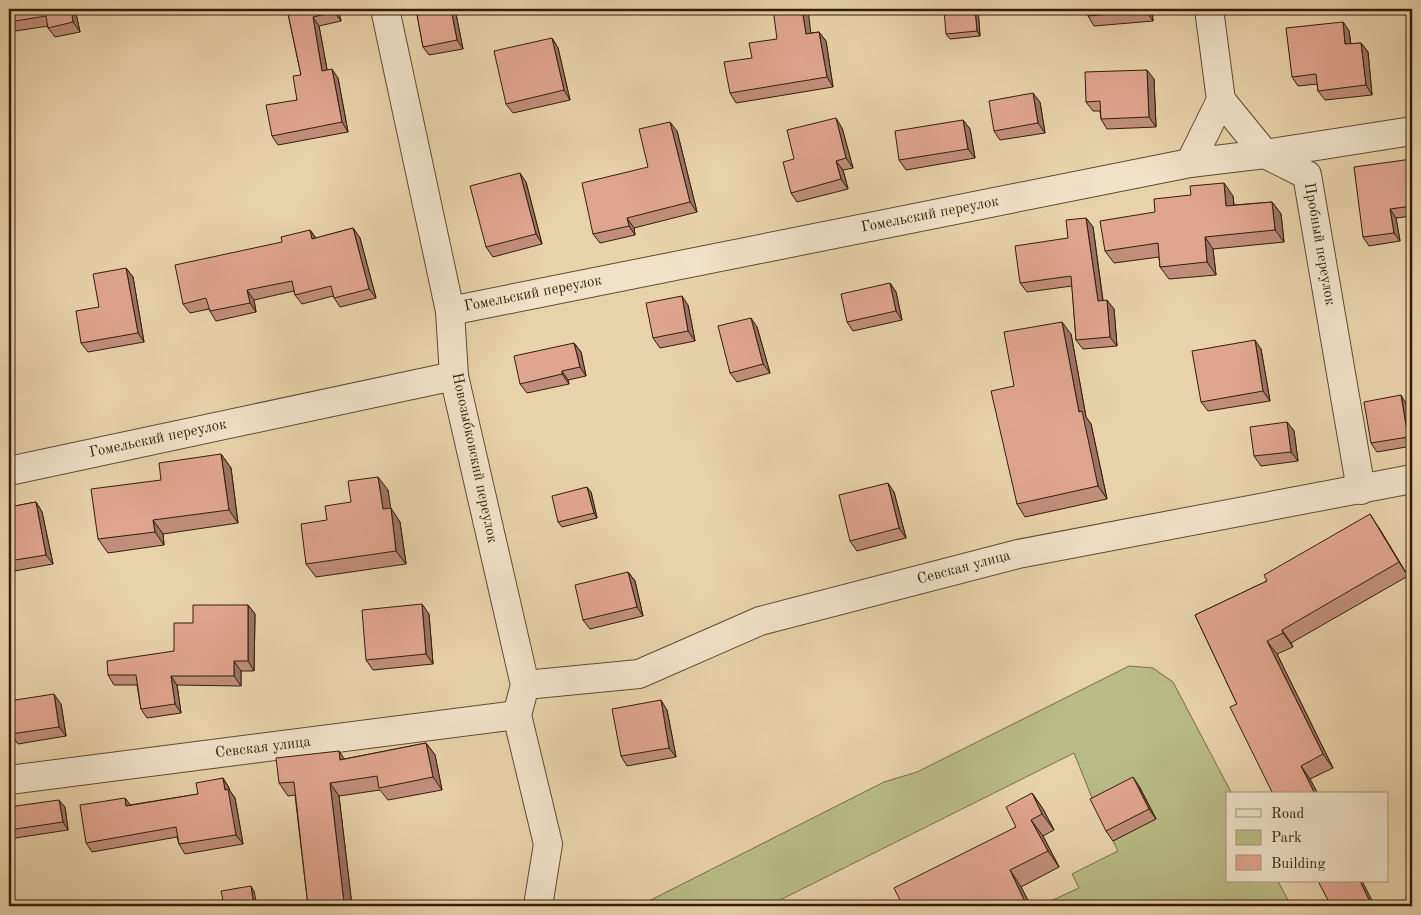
<svg xmlns="http://www.w3.org/2000/svg" width="1421" height="915" font-family="'Old Standard TT',serif">
	<rect width="100%" height="100%" fill="#e8d2aa"/>
	<filter id="stains"><feTurbulence type="fractalNoise" baseFrequency=".004" numOctaves="4"/><feColorMatrix values="0 0 0 0 .2 0 0 0 0 .09 0 0 0 0 .02 0 0 0 .5 -.17"/></filter>
	<radialGradient id="worn" r=".72"><stop offset=".6" stop-color="#630" stop-opacity="0"/><stop offset="1" stop-color="#630" stop-opacity=".3"/></radialGradient>
	<path fill="#b9bb86" stroke="#766c48" d="M1129 666 1153 668 1173 682 1232 794H1227V881H1278L1291 906H1043L1042 905 1079 888 1072 874 1118 851 1113 841 1156 818 1096 808 1074 753 768 906H639L884 782 917 772Z"/>
	<g fill="none" stroke-linecap="round" stroke-linejoin="round">
		<g stroke="#604b32" stroke-width="30">
			<g id="minor">
				<path d="M385 9 450 311 454 376 525 685 517 715 548 844 538 906"/>
				<path d="M1209 9 1221 100 1265 154 1307 175 1361 490"/>
				<path d="M1190 163 1221 100"/>
				<path d="M450 311 1190 163 1265 154 1412 131"/>
				<path d="M9 471 454 376"/>
				<path d="M525 685 639 674 760 621 1018 554 1412 479"/>
				<path d="M9 780 517 715"/>
			</g>
		</g>
		<use href="#minor" stroke="#f0e2c8" stroke-width="28"/>
	</g>
	<g fill="#c18e7b" stroke="#321e0a">
		<path d="M9 9H75L80 32 55 37 48 28V26L9 32Z"/>
		<path d="M287 9H338L341 21 319 26 327 70 338 78 348 132 278 145 272 136 297 100 301 75Z"/>
		<path d="M416 9H455L463 49 429 55 423 47Z"/>
		<path d="M608 9H633L611 13Z"/>
		<path d="M978 9 980 36 950 39 946 34Z"/>
		<path d="M1087 9H1152L1153 21 1094 26 1088 16Z"/>
		<path d="M1343 22 1349 31 1351 44 1361 43 1368 52 1372 95 1325 100 1318 91 1317 84 1298 86 1292 77Z"/>
		<path d="M819 32 826 41 833 87 736 103 730 93 811 33Z"/>
		<path d="M552 38 558 48 570 100 513 113 506 104Z"/>
		<path d="M1154 79 1156 127 1107 129 1101 119 1100 111H1093L1086 102Z"/>
		<path d="M1040 102 1045 133 1000 140 994 131Z"/>
		<path d="M963 120 970 129 975 158 906 170 899 160Z"/>
		<path d="M842 128 853 168 843 170 848 189 797 202 791 193Z"/>
		<path d="M677 131 697 212 634 228 635 235 600 243 593 234Z"/>
		<path d="M1412 159V216L1396 218 1400 241 1369 246 1363 237Z"/>
		<path d="M526 182 542 244 493 257 486 247Z"/>
		<path d="M1233 196 1234 205 1272 202 1281 214 1284 242 1213 249 1216 275 1169 279 1160 267 1159 257 1114 263 1105 251Z"/>
		<path d="M1086 218 1093 227 1103 300 1114 309 1117 346 1083 349 1076 340 1072 286 1027 292 1020 283 1068 238Z"/>
		<path d="M353 228 360 238 376 298 340 307 333 296 302 304 295 295 294 291 254 300 256 312 216 321 210 311 209 309 190 313 183 304 282 242 310 230 316 238Z"/>
		<path d="M126 268 133 277 144 342 88 352 81 343 99 307Z"/>
		<path d="M890 283 896 292 902 320 853 331 847 322Z"/>
		<path d="M688 305 695 341 660 348 653 338Z"/>
		<path d="M757 327 770 373 737 382 730 373Z"/>
		<path d="M1071 334 1086 417 1091 424 1107 499 1025 517 1017 504 1014 386Z"/>
		<path d="M574 343 581 352 586 376 568 380 569 384 527 393 520 384Z"/>
		<path d="M1261 349 1270 401 1208 411 1201 402Z"/>
		<path d="M1407 405 1412 435V446L1377 452 1371 443Z"/>
		<path d="M1287 422 1294 431 1298 461 1261 466 1254 456Z"/>
		<path d="M221 454 231 468 238 523 163 534 164 545 108 553 98 539 161 480Z"/>
		<path d="M388 490 390 508 400 522 406 564 316 577 306 564 327 520 351 502Z"/>
		<path d="M591 492 597 518 562 527 558 522Z"/>
		<path d="M894 492 906 538 857 551 850 541Z"/>
		<path d="M36 502 42 512 53 564 9 572V507Z"/>
		<path d="M1379 528 1408 576 1291 643 1293 647 1277 654 1333 768 1310 779 1318 794H1273L1237 704 1195 615Z"/>
		<path d="M628 572 635 581 643 616 590 629 583 620Z"/>
		<path d="M248 605 255 614 254 671H241V686L177 685 181 713 147 718 141 709 137 685H114L108 675 174 651 193 623Z"/>
		<path d="M429 614 433 664 373 670 366 660Z"/>
		<path d="M61 704 66 736 18 744 11 734Z"/>
		<path d="M667 710 676 757 627 766 621 756Z"/>
		<path d="M426 743 435 755 442 790 388 800 380 790 339 796 352 906H308L295 795 288 796 279 783 339 751 344 759Z"/>
		<path d="M223 778 229 788 230 791 235 798 243 844 185 854 179 844 177 837 92 852 86 843 125 798 130 805 198 794Z"/>
		<path d="M1139 786 1156 819 1113 841 1106 831Z"/>
		<path d="M1032 793 1043 809 1054 830 1043 836 1059 867 1021 887 1031 906H903L1016 827Z"/>
		<path d="M9 807H65L68 830 9 839Z"/>
	</g>
	<g fill="#9d7464" stroke="#321e0a">
		<path d="M71 9H75L80 32 73 22Z"/>
		<path d="M333 9H338L341 21 334 12Z"/>
		<path d="M451 9H455L463 49 457 40Z"/>
		<path d="M802 9H808L812 43 806 34Z"/>
		<path d="M975 9H978L980 36 977 31Z"/>
		<path d="M1146 9H1152L1153 21 1146 11Z"/>
		<path d="M313 17 319 26 329 80 322 71Z"/>
		<path d="M1343 22 1349 31 1352 54 1345 44Z"/>
		<path d="M819 32 826 41 833 87 827 77Z"/>
		<path d="M552 38 558 48 570 100 564 90Z"/>
		<path d="M1361 43 1368 52 1372 95 1366 85Z"/>
		<path d="M332 69 338 78 348 132 342 122Z"/>
		<path d="M1147 70 1154 79 1156 127 1149 117Z"/>
		<path d="M9 88 11 99 9 96Z"/>
		<path d="M1033 93 1040 102 1045 133 1038 123Z"/>
		<path d="M836 118 842 128 853 168 846 158Z"/>
		<path d="M963 120 970 129 975 158 968 149Z"/>
		<path d="M670 122 677 131 697 212 690 202Z"/>
		<path d="M836 161 843 170 848 189 841 179Z"/>
		<path d="M520 173 526 182 542 244 536 234Z"/>
		<path d="M1224 183 1233 196 1235 219 1226 206Z"/>
		<path d="M1272 202 1281 214 1284 242 1275 230Z"/>
		<path d="M1390 209 1396 218 1400 241 1394 233Z"/>
		<path d="M627 218 634 228 635 235 629 226Z"/>
		<path d="M1086 218 1093 227 1104 310 1098 301Z"/>
		<path d="M353 228 360 238 376 298 369 289Z"/>
		<path d="M310 230 316 239H312Z"/>
		<path d="M1205 237 1213 249 1216 275 1207 262Z"/>
		<path d="M126 268 133 277 144 342 138 333Z"/>
		<path d="M890 283 896 292 902 320 896 311Z"/>
		<path d="M247 290 254 300 256 312 250 303Z"/>
		<path d="M682 296 688 305 695 341 688 331Z"/>
		<path d="M1107 300 1114 309 1117 346 1110 337Z"/>
		<path d="M751 318 757 327 770 373 763 364Z"/>
		<path d="M1062 322 1071 334 1086 417 1091 424 1107 499 1098 486 1079 412Z"/>
		<path d="M1255 340 1261 349 1270 401 1263 391Z"/>
		<path d="M574 343 581 352 586 376 580 367Z"/>
		<path d="M562 371 568 380 569 384 562 374Z"/>
		<path d="M1401 395 1407 405 1412 435V443L1408 437Z"/>
		<path d="M1287 422 1294 431 1298 461 1291 452Z"/>
		<path d="M221 454 231 468 238 523 229 510Z"/>
		<path d="M378 477 388 490 393 523 383 509Z"/>
		<path d="M888 483 894 492 906 538 899 528Z"/>
		<path d="M587 487 591 492 597 518 594 513Z"/>
		<path d="M36 502 42 512 53 564 46 555Z"/>
		<path d="M391 508 400 522 406 564 396 551Z"/>
		<path d="M1370 514 1379 528 1408 576 1399 562Z"/>
		<path d="M153 520 163 534 164 545 155 532Z"/>
		<path d="M628 572 635 581 643 616 637 607Z"/>
		<path d="M422 604 429 614 433 664 426 654Z"/>
		<path d="M248 605 255 614 254 671 248 661Z"/>
		<path d="M1282 630 1291 643 1293 647 1283 633Z"/>
		<path d="M1267 641 1277 654 1333 768 1323 754Z"/>
		<path d="M234 661 241 671V686L234 676Z"/>
		<path d="M171 676 177 685 181 713 175 704Z"/>
		<path d="M54 694 61 704 66 736 59 727Z"/>
		<path d="M661 700 667 710 676 757 669 748Z"/>
		<path d="M426 743 435 755 442 790 433 777Z"/>
		<path d="M339 751 347 763 340 760Z"/>
		<path d="M1301 766 1310 779 1318 794H1315Z"/>
		<path d="M1133 777 1139 786 1156 819 1149 809Z"/>
		<path d="M223 778 229 788 230 791 235 798 243 844 236 835 225 790Z"/>
		<path d="M330 783 339 796 352 906H346L344 903Z"/>
		<path d="M1032 793 1043 809 1054 830 1042 814Z"/>
		<path d="M125 798 132 807 126 806Z"/>
		<path d="M59 800 65 807 68 830 63 822Z"/>
		<path d="M1031 820 1043 836 1059 867 1048 851Z"/>
		<path d="M1010 870 1021 887 1031 906H1027Z"/>
		<path d="M1360 881H1362L1375 906H1372Z"/>
		<path d="M251 886 254 891 257 906H254Z"/>
	</g>
	<g fill="#e0a58f" stroke="#321e0a">
		<path d="M9 9H71L73 22 48 28 46 16 9 22Z"/>
		<path d="M287 9H333L334 12 313 17 322 71 332 69 342 122 272 136 266 105 297 100 293 76 301 75Z"/>
		<path d="M416 9H451L457 40 423 47Z"/>
		<path d="M773 9H802L806 34 819 32 827 77 730 93 724 62 752 58 749 43 777 39Z"/>
		<path d="M944 9H975L977 31 946 34Z"/>
		<path d="M1087 9H1146V11L1088 16Z"/>
		<path d="M1343 22 1345 44 1361 43 1366 85 1318 91 1316 74 1292 77 1286 28Z"/>
		<path d="M552 38 564 90 506 104 494 51Z"/>
		<path d="M1147 70 1149 117 1101 119 1100 101 1086 102 1085 72Z"/>
		<path d="M1033 93 1038 123 994 131 989 101Z"/>
		<path d="M836 118 846 158 836 161 841 179 791 193 783 162 794 159 787 130Z"/>
		<path d="M963 120 968 149 899 160 895 131Z"/>
		<path d="M670 122 690 202 627 218 629 226 593 234 582 183 648 167 639 129Z"/>
		<path d="M1412 159V206L1390 209 1394 233 1363 237 1354 167Z"/>
		<path d="M520 173 536 234 486 247 470 186Z"/>
		<path d="M1224 183 1226 206 1272 202 1275 230 1205 237 1207 262 1160 267 1158 243 1105 251 1100 221 1155 212 1154 199 1191 195 1190 186Z"/>
		<path d="M1086 218 1098 301 1107 300 1110 337 1076 340 1071 276 1020 283 1015 246 1068 238 1066 220Z"/>
		<path d="M353 228 369 289 334 298 331 286 295 295 292 281 247 290 250 303 210 311 206 298 183 304 175 265 282 242 281 237 310 230 312 239Z"/>
		<path d="M126 268 138 333 81 343 76 311 99 307 93 274Z"/>
		<path d="M890 283 896 311 847 322 841 294Z"/>
		<path d="M682 296 688 331 653 338 646 303Z"/>
		<path d="M751 318 763 364 730 373 718 326Z"/>
		<path d="M1062 322 1079 412 1082 411 1098 486 1017 504 991 391 1014 386 1004 332Z"/>
		<path d="M1255 340 1263 391 1201 402 1192 351Z"/>
		<path d="M574 343 580 367 562 371V374L520 384 514 356Z"/>
		<path d="M1401 395 1408 437 1371 443 1364 402Z"/>
		<path d="M1287 422 1291 452 1254 456 1250 427Z"/>
		<path d="M221 454 229 510 153 520 155 532 98 539 91 489 161 480 159 463Z"/>
		<path d="M378 477 383 509 391 508 396 551 306 564 301 524 327 520 325 506 351 502 348 481Z"/>
		<path d="M888 483 899 528 850 541 839 495Z"/>
		<path d="M587 487 594 513 558 522 552 496Z"/>
		<path d="M36 502 46 555 9 561V507Z"/>
		<path d="M1370 514 1399 562 1282 630 1283 633 1267 641 1323 754 1301 766 1315 794H1273L1230 707 1237 704 1195 615 1267 581 1264 575Z"/>
		<rect x="1411" y="522" width="1" height="366"/>
		<path d="M628 572 637 607 583 620 575 585Z"/>
		<path d="M422 604 426 654 366 660 362 610Z"/>
		<path d="M193 605H248V661H234V676H171L175 704 141 709 136 675H108L107 661 174 651V623H193Z"/>
		<path d="M54 694 59 727 11 734 9 718V701Z"/>
		<path d="M661 700 669 748 621 756 612 709Z"/>
		<path d="M426 743 433 777 379 788 377 776 330 783 344 903 318 906H308L294 782 279 783 276 758 339 751 340 760Z"/>
		<path d="M1133 777 1149 809 1106 831 1090 799Z"/>
		<path d="M223 778 225 790 228 789 236 835 179 844 176 827 86 843 80 805 125 798 126 806 198 794 196 783Z"/>
		<path d="M1032 793 1042 814 1031 820 1048 851 1010 870 1027 906H903L894 888 1016 827 1006 807Z"/>
		<path d="M59 800 63 822 9 830V807Z"/>
		<path d="M1318 881H1360L1372 906H1331Z"/>
		<path d="M251 886 254 906H213L212 901 223 900 221 891Z"/>
	</g>
	<g text-anchor="middle" dominant-baseline="central" stroke-width="4" stroke-linejoin="round" paint-order="stroke">
		<g font-size="15" fill="#321e0a" stroke="#f0e2c8">
			<text transform="translate(930 215) rotate(-11)">Гомельский переулок</text>
			<text transform="translate(1319 244) rotate(80)">Пробный переулок</text>
			<text transform="translate(533 294) rotate(-11)">Гомельский переулок</text>
			<text transform="translate(158 439) rotate(-12)">Гомельский переулок</text>
			<text transform="translate(474 458) rotate(78)">Новозыбковский переулок</text>
			<text transform="translate(964 568) rotate(-15)">Севская улица</text>
			<text transform="translate(263 748) rotate(-7)">Севская улица</text>
		</g>
	</g>
	<rect width="1421" height="915" fill="none" stroke="#e8d2aa" stroke-width="30"/>
	<rect x="10" y="10" width="1401" height="895" fill="none" stroke="#321e0a" stroke-width="2.5"/>
	<rect x="15" y="15" width="1391" height="885" fill="none" stroke="#321e0a"/>
	<rect x="1226" y="792" width="162" height="90" fill="#f0e2c8" stroke="#a4947c"/>
	<rect x="1236" y="809" width="25" height="8" fill="#f0e2c8" stroke="#a4947c"/>
	<text x="1271" y="818" font-size="15" fill="#321e0a">Road</text>
	<rect x="1236" y="830" width="25" height="15" fill="#b9bb86" stroke="#a4947c"/>
	<text x="1271" y="842" font-size="15" fill="#321e0a">Park</text>
	<rect x="1236" y="855" width="25" height="15" fill="#e0a58f" stroke="#a4947c"/>
	<text x="1271" y="868" font-size="15" fill="#321e0a">Building</text>
	<rect width="100%" height="100%" filter="url(#stains)"/>
	<rect width="100%" height="100%" fill="url(#worn)"/>
</svg>
